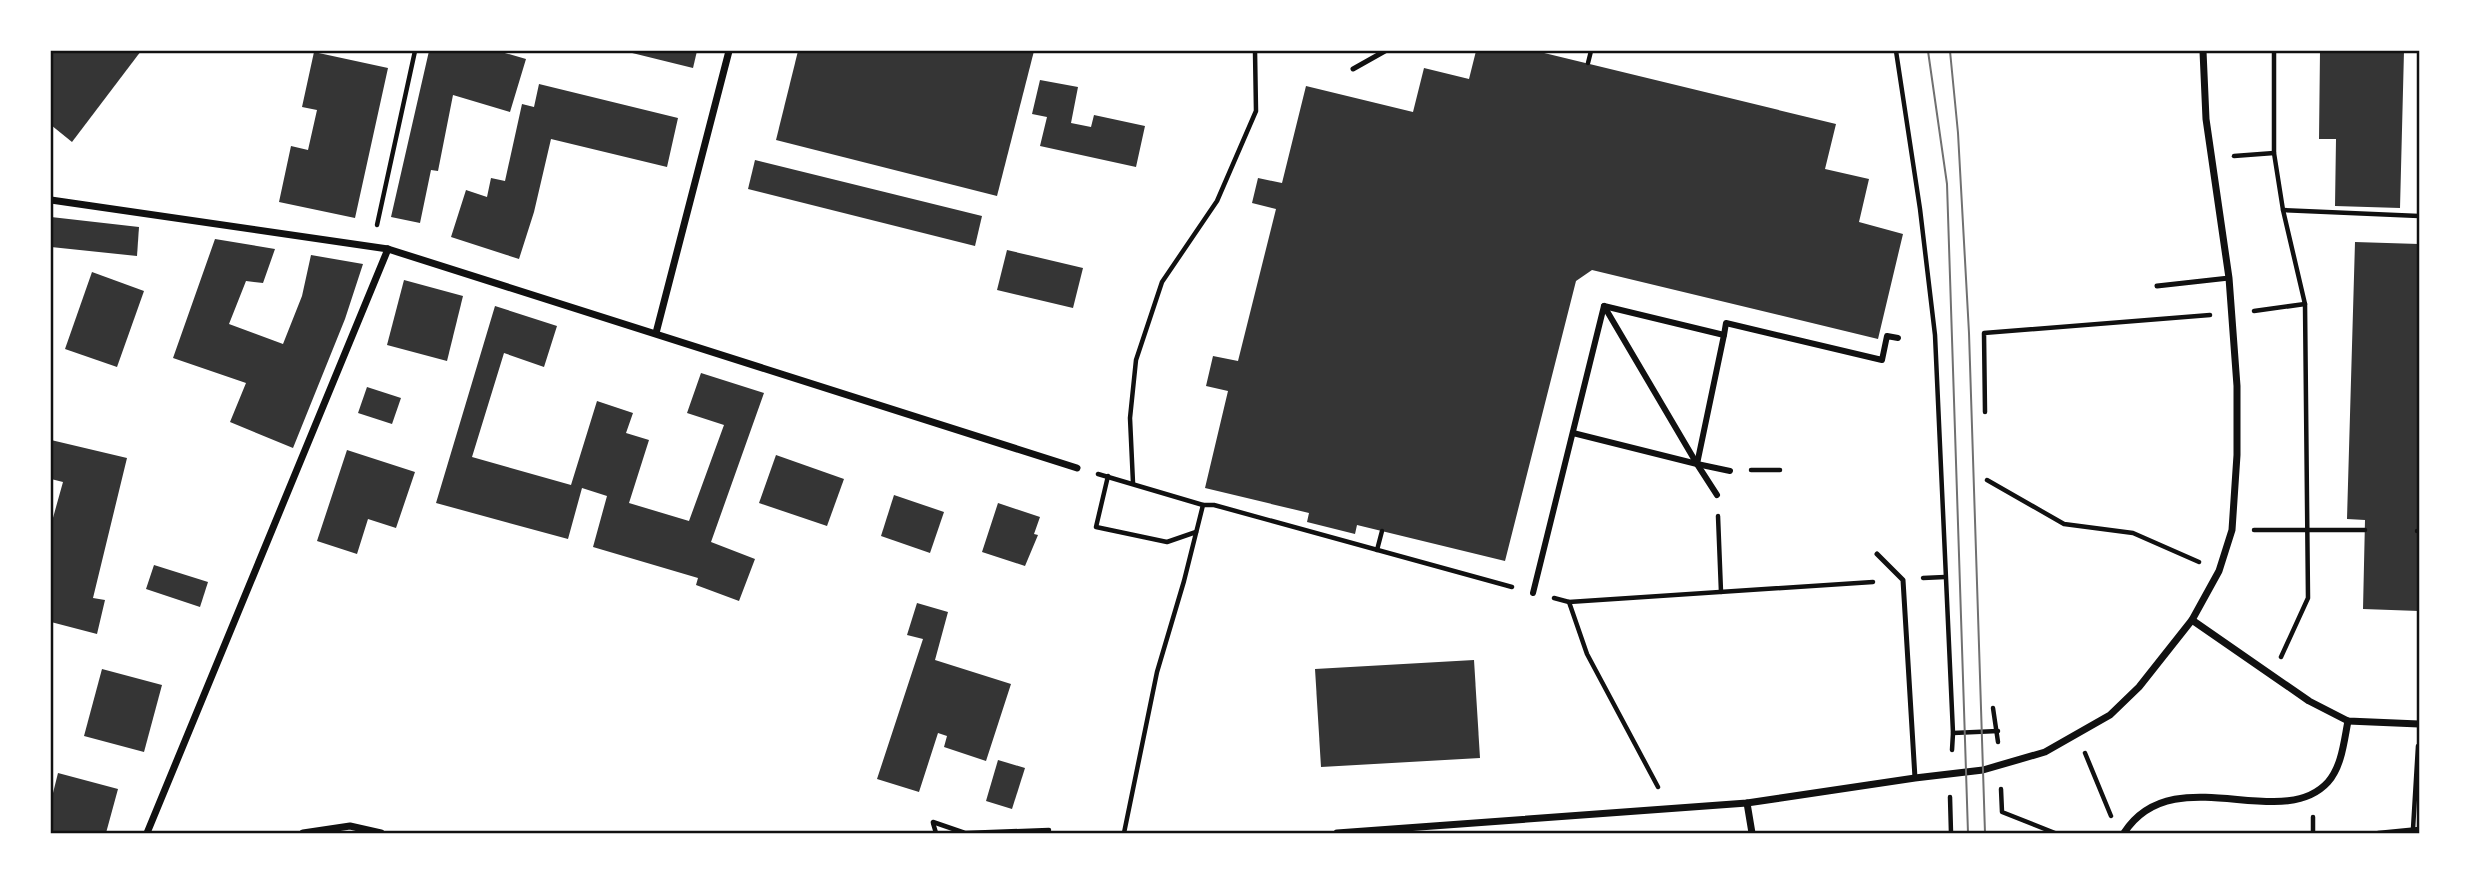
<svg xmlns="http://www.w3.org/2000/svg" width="2470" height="884" font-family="'Noto Sans',sans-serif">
	<rect width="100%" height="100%" fill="#fff"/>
	<g fill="#353535">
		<path d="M51 51H141L72 142 51 125Z"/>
		<path d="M429 51H498L526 59 510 112 453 95 438 171 431 170 420 223 391 217Z"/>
		<path d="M624 51H697L693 68Z"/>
		<path d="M798 51H1034L997 196 776 140Z"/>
		<path d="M1476 51H1536L1836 124 1825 169 1869 179 1859 222 1903 234 1878 339 1592 270 1576 281 1505 561 1357 525 1355 534 1307 522 1309 513 1205 488 1228 391 1206 386 1213 356 1238 361 1276 209 1252 203 1258 178 1282 183 1306 86 1413 112 1424 68 1469 79Z"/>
		<path d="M2320 51H2404L2400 208 2335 206 2336 139H2319Z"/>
		<path d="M314 52 388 68 355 218 279 202 291 146 308 150 317 110 302 107Z"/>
		<path d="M1040 80 1078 87 1071 123 1091 127 1094 115 1145 126 1136 167 1040 146 1047 117 1032 114Z"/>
		<path d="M539 84 678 118 667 167 551 139 534 212 519 259 451 237 466 190 487 197 491 178 505 181 522 104 534 107Z"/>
		<path d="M755 160 982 216 975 246 748 189Z"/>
		<path d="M51 217 139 227 137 256 51 247Z"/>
		<path d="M215 239 275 249 263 283 246 281 229 324 283 344 302 296 311 255 363 264 345 319 293 448 230 422 246 383 173 358Z"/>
		<path d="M2355 242 2419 244 2417 543 2419 544V611L2363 609 2365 520 2347 519Z"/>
		<path d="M1007 250 1083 268 1073 308 997 290Z"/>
		<path d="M92 272 144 291 117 367 65 349Z"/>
		<path d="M404 280 463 296 447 361 387 345Z"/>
		<path d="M495 306 557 326 544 367 504 353 472 457 571 485 597 401 633 413 626 433 649 440 629 503 689 521 724 425 687 413 701 373 764 393 711 542 755 559 739 601 696 585 698 578 593 547 607 496 582 488 568 539 436 503Z"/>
		<path d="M367 387 401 398 392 424 358 413Z"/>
		<path d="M51 440 127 458 93 598 105 600 97 634 51 622V525L63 482 51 479Z"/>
		<path d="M347 450 415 472 396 528 368 519 357 554 317 541Z"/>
		<path d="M776 455 844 479 827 526 759 503Z"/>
		<path d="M894 495 944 512 930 553 881 536Z"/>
		<path d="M998 503 1040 517 1034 534 1038 535 1025 566 982 552Z"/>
		<path d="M154 565 208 582 200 607 146 589Z"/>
		<path d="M917 603 948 612 935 660 1011 684 986 761 944 747 947 736 938 733 919 792 877 779 923 639 907 635Z"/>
		<path d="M1474 660 1480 758 1321 767 1315 669Z"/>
		<path d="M102 669 162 685 144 752 84 736Z"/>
		<path d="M998 760 1025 768 1012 809 986 801Z"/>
		<path d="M58 773 118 789 106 833H51V801Z"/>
	</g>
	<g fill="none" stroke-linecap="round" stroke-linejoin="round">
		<g stroke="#111" stroke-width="4.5">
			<path d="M1896 51 1920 209 1935 335 1953 733 1952 750"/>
			<path d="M2274 51V153L2283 210 2305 304 2308 598 2281 657"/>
			<path d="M1588 63 1591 51"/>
			<path d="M2234 156 2274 153"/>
			<path d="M2283 210 2419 216"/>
			<path d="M377 225 415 51"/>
			<path d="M2254 311 2305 304"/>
			<path d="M1985 412 1984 333 2210 315"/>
			<path d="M1751 470H1780"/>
			<path d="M1098 474 1203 505H1214L1512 587"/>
			<path d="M1108 476 1096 527 1167 542 1196 532"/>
			<path d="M1987 480 2064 524 2133 533 2199 562"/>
			<path d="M1133 483 1130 418 1136 360 1162 282 1217 201 1256 111 1255 51"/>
			<path d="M1718 516 1721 592"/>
			<path d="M2254 530H2365"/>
			<path d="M2417 531H2419"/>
			<path d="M1377 550 1382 531"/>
			<path d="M1923 578 1945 577"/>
			<path d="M1554 598 1569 602 1873 582"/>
			<path d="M1569 602 1587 654 1658 787"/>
			<path d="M1993 708 1998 742"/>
			<path d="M1953 733 1998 731"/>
			<path d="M2085 753 2111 816"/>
			<path d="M2001 789 2002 812 2055 833"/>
			<path d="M1950 797 1951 833"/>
			<path d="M933 822 965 833 1049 830"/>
			<path d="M933 823 936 833"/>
			<path d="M2413 829 2418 746"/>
			<path d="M1124 833 1157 672 1184 581 1203 505"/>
			<path d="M2313 833V817"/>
			<path d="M2378 833 2419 829"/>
		</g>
		<g stroke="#111" stroke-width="5">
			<path d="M1353 69 1385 51"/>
			<path d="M2157 286 2229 278"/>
			<path d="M1877 554 1903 580 1915 778"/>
		</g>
		<g stroke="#111" stroke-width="6">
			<path d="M1604 306 1697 464 1730 471"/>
			<path d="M1573 433 1697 464 1717 495"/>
			<path d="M1697 464 1724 335"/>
			<path d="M1533 593 1604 306 1724 335 1726 323 1882 360 1887 336 1898 338"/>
		</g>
		<g stroke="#111" stroke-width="7">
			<path d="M51 200 388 249 1077 468"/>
			<path d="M656 333 729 51"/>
			<path d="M2192 620 2309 701 2348 721 2419 724"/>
			<path d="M1747 803 1752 833"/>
			<path d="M147 833 388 249"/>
			<path d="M303 833 350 826 381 833"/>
			<path d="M1337 833 1747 803 1915 778 1983 770 2045 752 2110 715 2139 687 2192 620 2219 571 2232 530 2237 455V386L2229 278 2206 119 2203 51"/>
			<path d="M2124 833C2173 757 2281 834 2328 782 2342 766 2344 741 2348 721"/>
		</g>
		<g stroke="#707070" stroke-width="2">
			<path d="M1928 51 1947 184 1968 833"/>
			<path d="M1950 51 1958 133 1969 333 1985 833"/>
		</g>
	</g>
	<rect width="2470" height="884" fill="none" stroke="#ffffff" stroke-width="105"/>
	<rect x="52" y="52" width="2366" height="780" fill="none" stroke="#111" stroke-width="2.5"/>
</svg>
